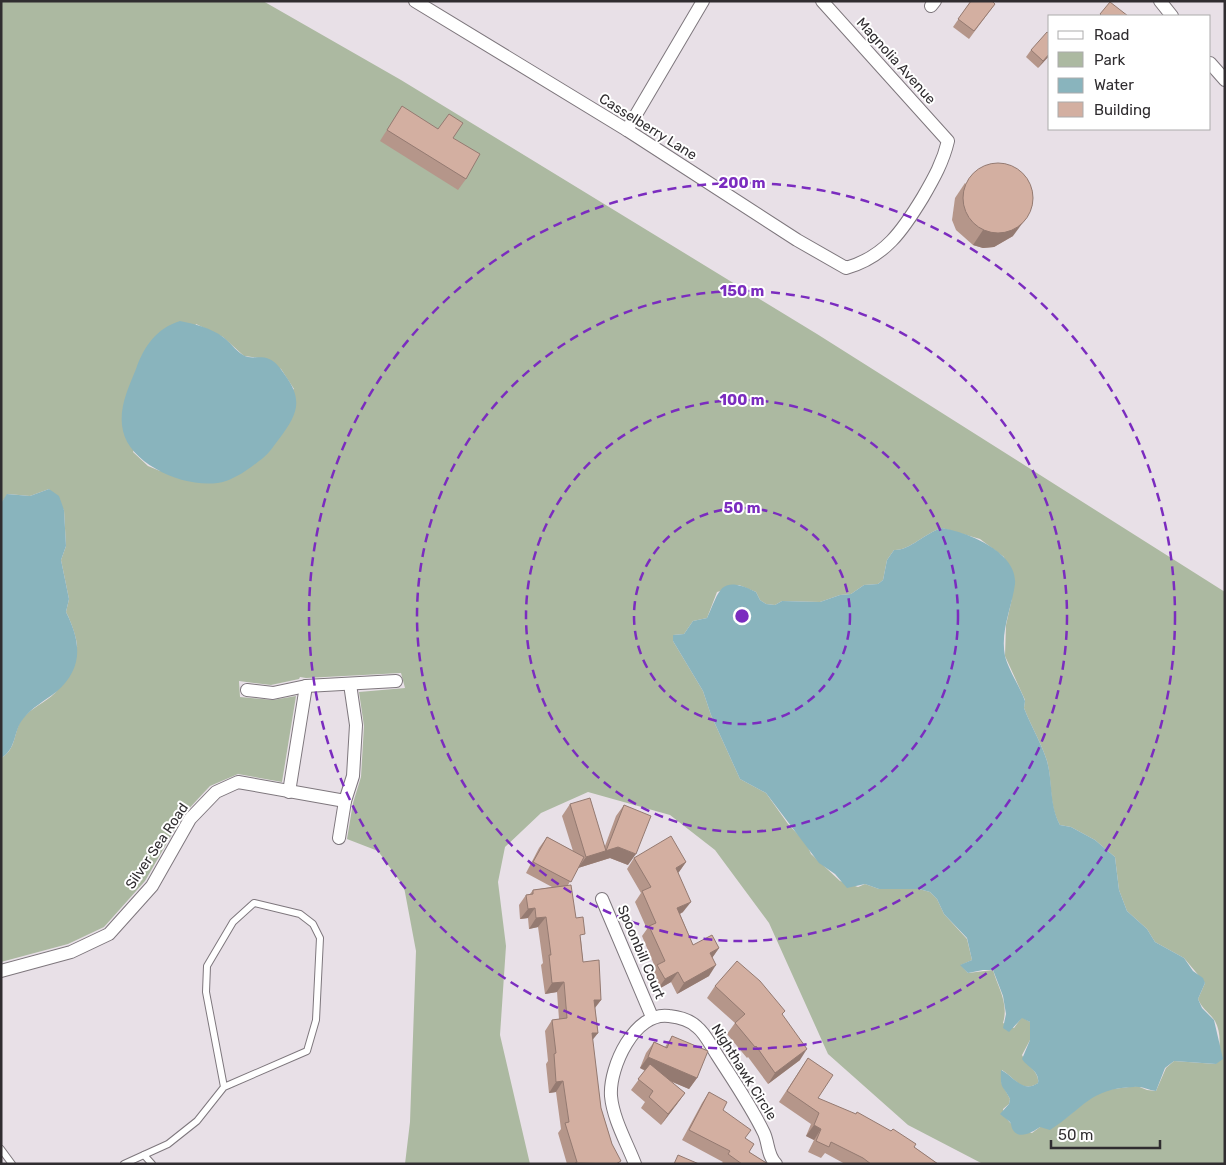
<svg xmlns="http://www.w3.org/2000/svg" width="1226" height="1165" font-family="Rubik,sans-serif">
	<rect width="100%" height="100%" fill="#e8e0e7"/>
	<path fill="#acb9a1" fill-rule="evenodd" d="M1 1H263L401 80 817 334 1225 592V1164H983L908 1125 828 1054 769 923 715 850 670 815 588 792 541 813 505 847 498 882 506 946 500 1035 530 1164H405L410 1122 416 951 404 887 378 851 347 839 353 803 361 777 364 726 359 692 405 688 401 673 306 678 300 677 299 679 271 685 239 681 240 697 273 700 296 696 282 782 238 774 210 786 183 815 145 881 104 927 68 944 1 962V758C17 749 13 732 22 719 32 707 45 703 55 693 60 688 76 655 77 648 78 640 70 619 66 612L69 599 61 560 66 546 64 510 49 489 30 496 8 494 1 503ZM196 324 223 337 244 356 259 358 281 369 294 389 160 471 148 466 133 452ZM942 528 980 539 1004 557 1012 598 1006 625 1005 656 1025 700 1024 708C1031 726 1041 742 1047 761 1053 784 1048 803 1060 825L1071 827 1095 840 1115 857 1119 890 1127 911 1147 929 1155 942 1184 958 1205 983 1198 999C1202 1009 1210 1013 1215 1021 1222 1034 1220 1050 1216 1064L1174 1061 1166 1068 1156 1091 1147 1090 1137 1086 1105 1090 1093 1095 1067 1117 1040 1127 1032 1133C1018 1128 1006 1125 1003 1109L1009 1104 1010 1099C1004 1086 999 1086 1002 1070 1014 1077 1022 1094 1038 1083 1040 1072 1026 1065 1022 1055L1030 1040V1022L1022 1017 1014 1028 1003 1023C1009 1003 998 988 993 970L968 973 961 965 972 960 967 939 944 914 937 899 930 892 919 889H879L865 884 858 887 840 881 811 854 806 843 788 824 766 793 740 779 711 715 703 691 673 641V635L684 634 693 621 707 618 717 592 739 585 756 592 760 600 766 604 775 605 782 601 820 602 840 595 851 594 864 585 878 584 883 580 887 560 894 550C909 551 925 533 942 528Z"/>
	<g fill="#89b4bd">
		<path d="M180 321C195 324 211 328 223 337 230 342 235 350 243 355 251 360 260 355 269 359 275 361 281 369 285 375 304 401 297 415 279 439 273 447 267 456 259 461 249 469 238 477 226 481 193 492 131 467 123 431 118 409 128 389 136 369 144 346 157 328 180 321Z"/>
		<path d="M49 489 59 496 64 510 66 546 61 560 69 599 66 612C81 642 84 668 56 692 45 701 32 707 23 719 13 731 17 749 1 758V503L7 494 30 496Z"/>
		<path d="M942 528C967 532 1018 552 1015 584 1012 607 1000 631 1005 656 1008 669 1020 687 1025 701L1024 708C1031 726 1041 742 1047 761 1053 783 1049 804 1060 825L1071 827 1095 840 1115 857 1119 890 1127 911 1147 929 1155 942 1184 958 1193 971 1203 978 1205 983 1198 999 1202 1008 1214 1020 1223 1059 1216 1064 1174 1061 1165 1068 1156 1091C1148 1090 1141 1086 1134 1087 1090 1088 1083 1109 1050 1130L1040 1127C1033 1132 1019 1140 1013 1130 1011 1128 1012 1125 1010 1122 1007 1119 1003 1117 1000 1114L1009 1104 1010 1099C1003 1084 1000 1091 1001 1070 1014 1076 1022 1094 1038 1083 1040 1071 1027 1067 1022 1059L1030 1040V1022L1022 1018 1009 1032 1003 1028 1006 1014 1003 996 993 970H983L968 973 960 965 972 960 967 938 944 914 937 899 930 892 919 889H879L865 884 847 888 835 874 819 863 766 793 740 779 711 715 703 691 673 641V635L684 634 693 621 707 618C720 591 719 574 756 592L760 600 766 604 775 605 782 601 820 602 840 595 851 594 864 585 878 584 883 580 887 560 894 550C909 551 925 533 942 528Z"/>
	</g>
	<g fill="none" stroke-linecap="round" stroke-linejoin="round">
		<g stroke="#7e777d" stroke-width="8">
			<g id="service">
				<path d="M1 1149 12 1164"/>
				<path d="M144 1155 152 1164"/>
				<path d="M124 1164 168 1144 197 1121 224 1087 307 1051 316 1020 320 938 313 924 300 914 254 903 233 922 207 966 206 992 224 1087"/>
			</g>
		</g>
		<g stroke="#7e777d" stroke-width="14">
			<g id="minor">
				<path d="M415 1 627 130 797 240 846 268C885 257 903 230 923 197 934 178 943 162 948 141L822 1"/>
				<path d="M1160 1 1172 16"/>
				<path d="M931 6 935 1"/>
				<path d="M1210 63 1225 80"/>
				<path d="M627 130 703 1"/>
				<path d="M247 690 273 693 306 686 396 681"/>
				<path d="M289 792 306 686"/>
				<path d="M339 838 345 801 353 776 356 725 350 684"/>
				<path d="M602 899 652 1017"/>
				<path d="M1 971 71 952 109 934 152 886 190 819 216 792 238 782 345 801"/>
				<path d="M635 1164C627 1143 613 1119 611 1096 609 1067 635 1011 669 1016 678 1017 690 1020 697 1027 705 1033 711 1046 717 1055 733 1080 751 1106 764 1133 769 1144 767 1155 776 1164"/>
			</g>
		</g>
		<use href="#service" stroke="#fff" stroke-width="6"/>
		<use href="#minor" stroke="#fff" stroke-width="12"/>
	</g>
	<g fill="#b5968a">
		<path d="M971 1 995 4 969 39 953 27Z"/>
		<path d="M1031 50 1050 55 1038 68 1026 57Z"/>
		<path d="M402 106 466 179 458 190 380 141Z"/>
		<path d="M965 183 1013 236 994 247 983 248 973 245 956 230 952 220 955 198Z"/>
		<path d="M570 804 605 846 616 816 624 805 628 865 610 858 578 868 568 885 581 940 583 962 601 1000 595 1008 598 1033 592 1040 601 1108 612 1144 619 1164H567L558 1133 561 1129 556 1092 549 1093 546 1064 548 1061 545 1031 552 1020 559 1019 557 992 545 994 541 965 543 963 538 927 529 929 528 918 520 919 519 905 526 895 530 894 533 890 552 887 526 873 539 848 547 837 573 851 562 816Z"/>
		<path d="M634 858 686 862 678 873 683 912 680 914 693 945 719 948 712 958 709 976 677 994 671 982 657 990 649 976 655 967 642 936 647 929 635 902 641 893 627 869Z"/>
		<path d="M715 986 782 1015 800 1060 768 1084 748 1057 747 1058 727 1034 735 1023 707 998Z"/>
		<path d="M672 1036 697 1078 689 1089 670 1081 685 1093 677 1104 661 1125 641 1108 645 1102 631 1090 645 1071 640 1068 646 1053 654 1042 665 1047Z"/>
		<path d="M808 1058 818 1098 914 1147 938 1164H845L825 1153 821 1158 808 1152 814 1140 806 1136 811 1124 779 1102Z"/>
		<path d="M709 1092 745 1138 749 1152 768 1164H721L723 1162 682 1140 702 1103Z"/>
	</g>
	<g fill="#947a71">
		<path d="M1050 53V55L1038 68 1043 61Z"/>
		<path d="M1024 221 1013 236 994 247 983 248 973 245 983 230Z"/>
		<path d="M618 847 636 854 628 865 610 858 578 868 586 857Z"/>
		<path d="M686 862 679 872 668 878 676 868Z"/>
		<path d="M691 902 683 912 670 919 677 908Z"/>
		<path d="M535 908 528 918 520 919 528 909Z"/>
		<path d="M546 917 538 927 529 929 536 918Z"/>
		<path d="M719 948 712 958 710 953Z"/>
		<path d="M716 965 709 976 677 994 684 983Z"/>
		<path d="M678 972 671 982 657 990 665 979Z"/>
		<path d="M564 982 557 992 545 994 552 983Z"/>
		<path d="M594 1000H601L593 1010Z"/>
		<path d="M592 1033H598L590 1043Z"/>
		<path d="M807 1049 800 1060 768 1084 775 1073Z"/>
		<path d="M648 1057 697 1078 689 1089 640 1068Z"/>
		<path d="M563 1081 556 1092 549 1093 556 1082Z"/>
		<path d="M685 1093 677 1104 661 1125 668 1114Z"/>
		<path d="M814 1125 821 1129 814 1140 806 1136Z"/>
	</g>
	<g fill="#d3afa1" stroke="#947a71">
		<path d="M971 1H992L995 4 974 31 958 19Z"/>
		<path d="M1110 2 1128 16H1102L1100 14Z"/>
		<path d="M1047 32 1050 34V53L1043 61 1031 50Z"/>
		<path d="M402 106 438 129 449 114 463 123 453 138 480 154 466 179 387 130Z"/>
		<circle cx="998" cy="198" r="35"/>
		<path d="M590 798 606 851 624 805 651 816 636 854 618 847 586 857 570 804Z"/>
		<path d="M671 836 686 862 676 868 691 902 677 908 693 945 712 935 719 948 710 953 716 965 684 983 678 972 665 979 657 965 665 961 649 926 656 923 642 891 651 887 634 858Z"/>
		<path d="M547 837 584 857 571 882 533 862Z"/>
		<path d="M571 885 576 918 583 917 585 934 580 935 583 962 599 960 601 1000H594L598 1033H592L601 1108 612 1144 621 1161 616 1164 575 1163 577 1162 565 1123 569 1122 563 1081 556 1082 554 1054 556 1053 552 1020 567 1018 564 982 552 983 549 955H551L546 917 536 918 535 908 528 909 526 895 533 894V890Z"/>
		<path d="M737 961 760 981 785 1011 782 1014 807 1049 775 1073 756 1046 755 1047 735 1023 745 1014 715 986Z"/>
		<path d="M672 1036 708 1051 697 1078 648 1057 654 1042 667 1048Z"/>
		<path d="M808 1058 833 1075 818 1098 856 1114 857 1112 891 1131 893 1129 916 1144 914 1147 938 1164H871L863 1158 831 1142 829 1147 816 1141 821 1129 814 1125 819 1113 787 1091Z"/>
		<path d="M650 1064 685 1093 668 1114 649 1097 653 1091 638 1079Z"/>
		<path d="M709 1092 727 1102 723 1110 751 1130 745 1138 754 1144 749 1152 768 1164H742L728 1154 730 1151 689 1130Z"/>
		<path d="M678 1155 699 1164H674Z"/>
	</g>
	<g fill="none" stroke="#7b2cbf" stroke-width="2.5" stroke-dasharray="9 6">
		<circle cx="742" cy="616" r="108"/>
		<circle cx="742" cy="616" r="216"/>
		<circle cx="742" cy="616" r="325"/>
		<circle cx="742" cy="616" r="433"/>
	</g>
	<g text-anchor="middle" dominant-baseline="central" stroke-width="4" stroke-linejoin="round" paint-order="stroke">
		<g font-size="14" fill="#302d30" stroke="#fff">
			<text transform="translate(896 61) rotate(48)">Magnolia Avenue</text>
			<text transform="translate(648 127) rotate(32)">Casselberry Lane</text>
			<text transform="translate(157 846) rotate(-56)">Silver Sea Road</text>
			<text transform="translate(641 952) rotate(67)">Spoonbill Court</text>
			<text transform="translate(744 1072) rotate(58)">Nighthawk Circle</text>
		</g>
	</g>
	<circle cx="742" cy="616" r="8" fill="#7b2cbf" stroke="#fff" stroke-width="2.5"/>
	<g font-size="15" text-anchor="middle" font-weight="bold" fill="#7b2cbf" stroke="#fff" stroke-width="4" stroke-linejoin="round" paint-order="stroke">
		<text x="742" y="188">200 m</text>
		<text x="742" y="296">150 m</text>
		<text x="742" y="405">100 m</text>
		<text x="742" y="513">50 m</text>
	</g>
	<rect width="1226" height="1165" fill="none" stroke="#302d30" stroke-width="5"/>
	<rect x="1048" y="15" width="162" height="115" fill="#ffffff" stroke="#acabac"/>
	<rect x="1058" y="31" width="25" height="8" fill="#ffffff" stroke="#acabac"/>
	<text x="1094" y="40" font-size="15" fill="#302d30">Road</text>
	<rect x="1058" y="52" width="25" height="15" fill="#acb9a1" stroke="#acabac"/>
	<text x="1094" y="65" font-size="15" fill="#302d30">Park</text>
	<rect x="1058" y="78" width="25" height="15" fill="#89b4bd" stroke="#acabac"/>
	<text x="1094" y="90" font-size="15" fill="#302d30">Water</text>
	<rect x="1058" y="102" width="25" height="15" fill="#d3afa1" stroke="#acabac"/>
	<text x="1094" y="115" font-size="15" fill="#302d30">Building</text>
	<path d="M1051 1140v8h109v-8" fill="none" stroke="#302d30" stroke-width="2.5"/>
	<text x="1058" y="1140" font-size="15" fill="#302d30" stroke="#ffffff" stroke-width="4" paint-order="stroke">50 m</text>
</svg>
